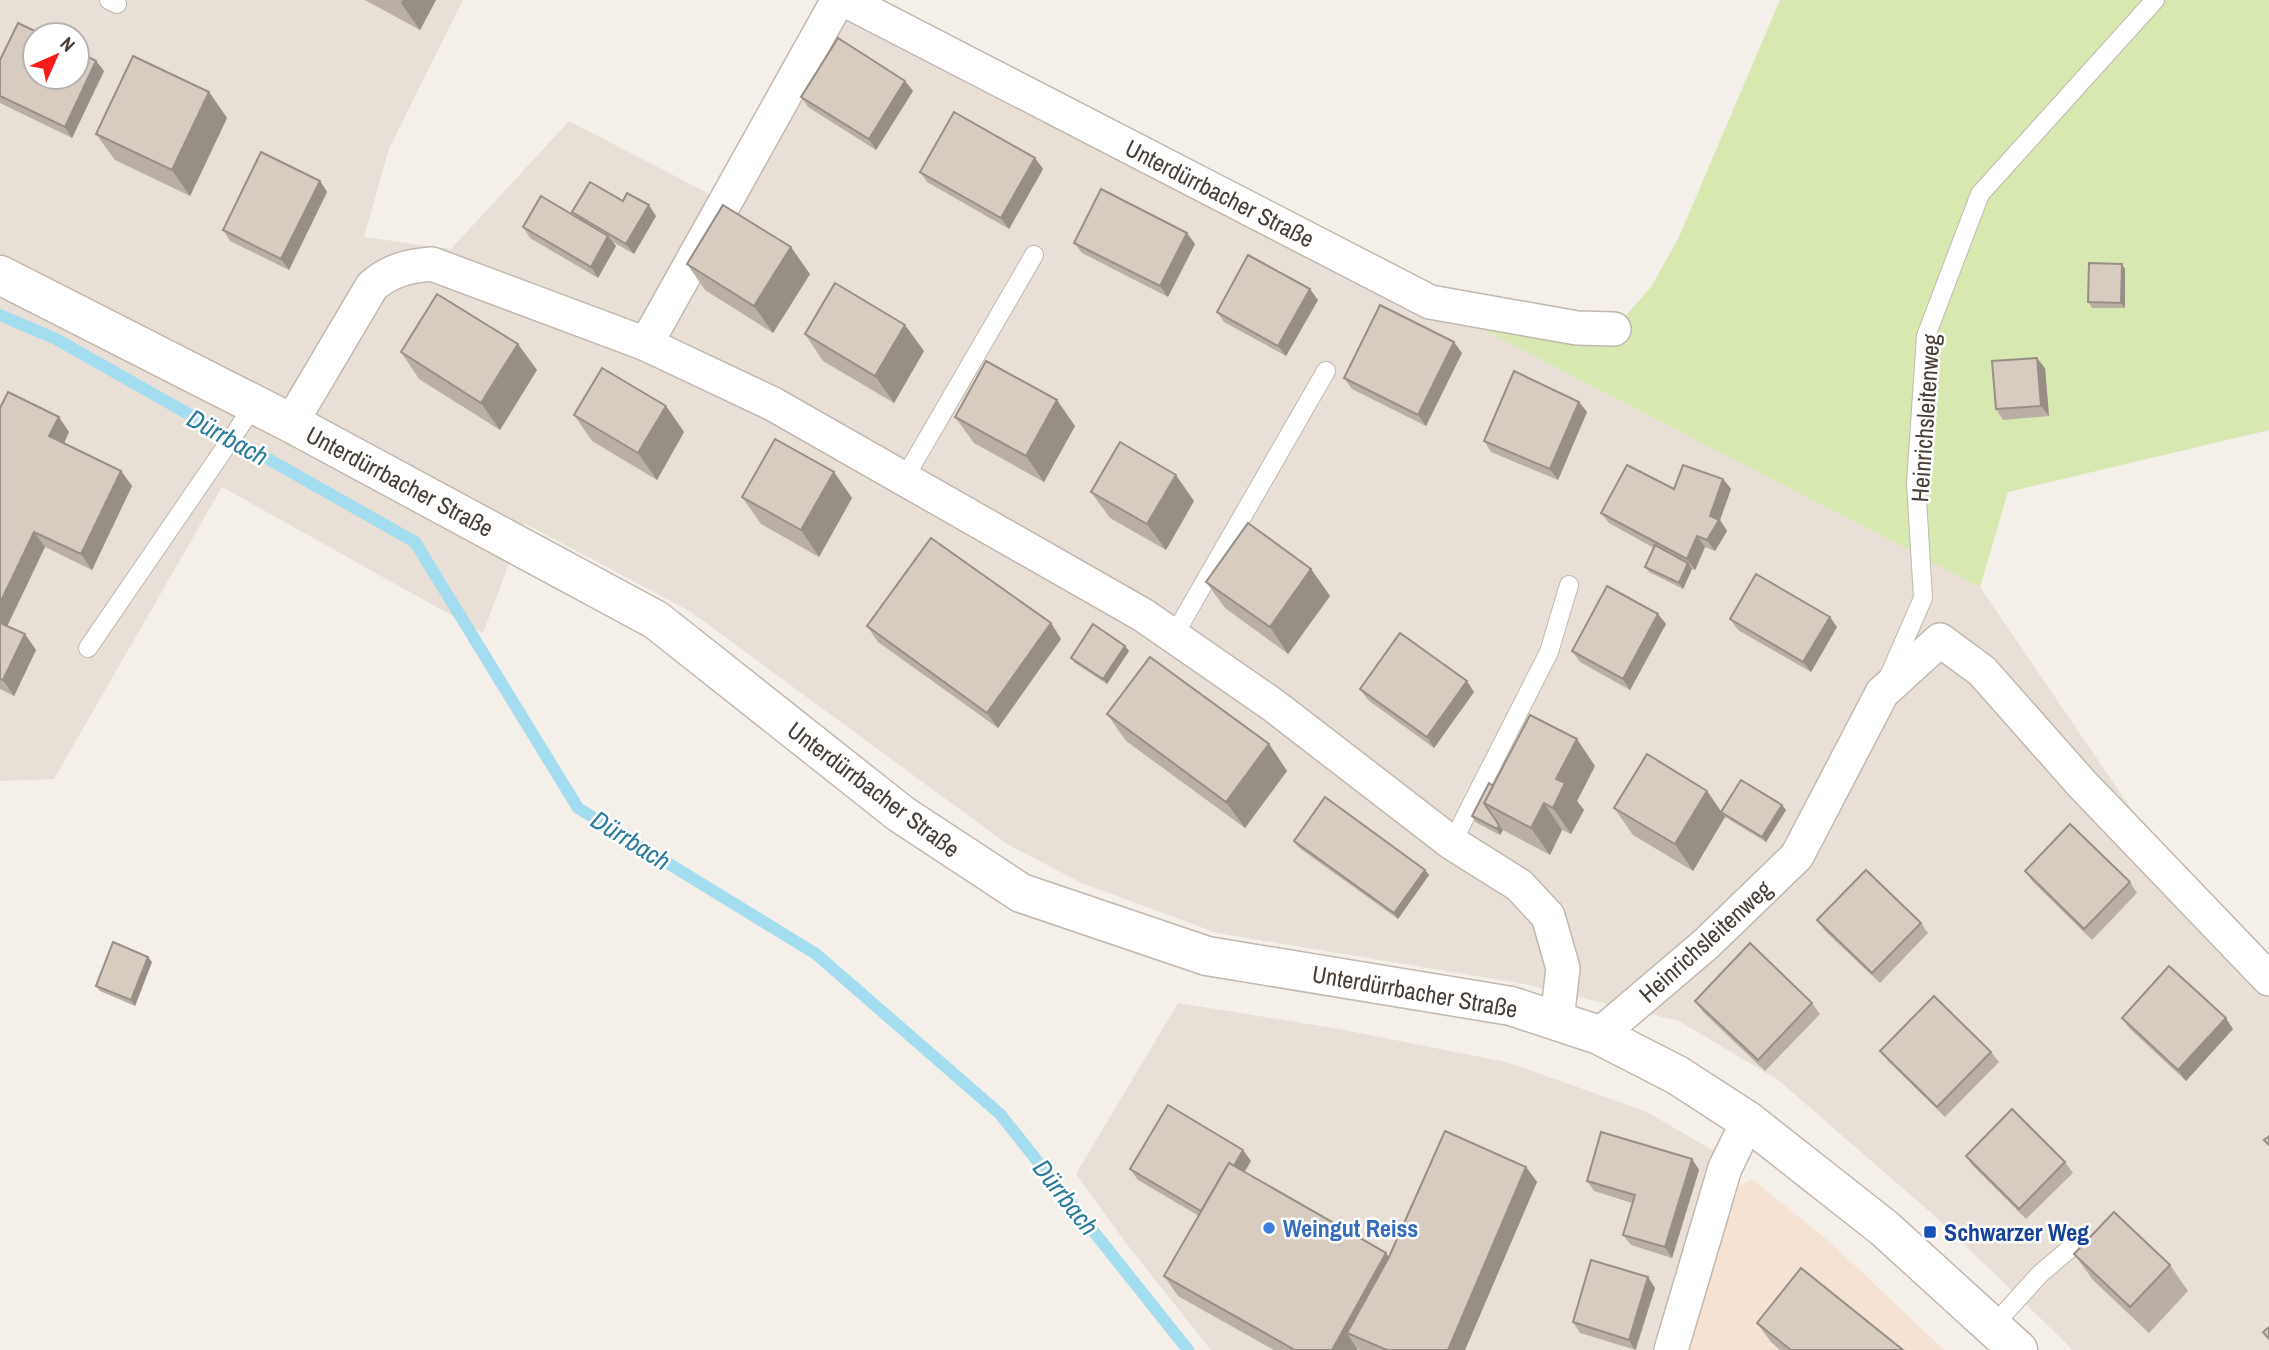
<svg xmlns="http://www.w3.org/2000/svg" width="2269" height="1350" font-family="'Archivo Narrow',sans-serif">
	<rect width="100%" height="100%" fill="#f4efe8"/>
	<g fill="#e8e0d6" fill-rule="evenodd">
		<path d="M0 0H463L389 149 364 237 451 249 569 121 725 202 838 0 1430 302 1980 587 2138 819 2269 956V1350H2073L1937 1218 1778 1080 1679 1021 1524 984 1217 933 1082 883 1007 844 691 612 524 523 483 633 222 487 54 779 0 781ZM35 35H77V77H35Z"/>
		<path d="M1178 1003 1339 1029 1506 1062 1645 1111 1716 1152 1652 1350H1211L1129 1247 1076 1174Z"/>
	</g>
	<path fill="#f5e2d3" d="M1752 1179 1831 1243 1944 1350H1686L1739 1186Z"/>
	<path fill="#d7e8b1" d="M1780 0H2269V430L2008 492 1980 587 1430 302 1614 329 1651 287 1679 237Z"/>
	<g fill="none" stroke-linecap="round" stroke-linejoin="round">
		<path stroke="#a4dcf0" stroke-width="12" d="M0 315 56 339 415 542 578 808 816 954 1000 1114 1188 1350"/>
		<g stroke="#c2b8ad" stroke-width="20">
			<g id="service">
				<path d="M109 0 117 4"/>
				<path d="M904 479 1034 255"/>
				<path d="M1173 637 1326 371"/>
				<path d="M88 648 255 404"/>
				<path d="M1888 678 1923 598 1916 483 1926 336 1980 194 2155 0"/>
				<path d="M1452 843 1549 652 1569 585"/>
				<path d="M1993 1326 2040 1274 2081 1239"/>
			</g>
		</g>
		<g stroke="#c2b8ad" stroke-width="36">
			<g id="minor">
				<path d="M845 0 1430 302 1577 328 1614 329"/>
				<path d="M646 344 838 0"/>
				<path d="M291 423 372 286C391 270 408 266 432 264L646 344 773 404 1143 615 1273 705 1452 843 1519 885 1548 916 1563 968 1557 1020"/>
				<path d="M1599 1035 1706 944 1797 856 1882 693 1940 640 1982 671 2082 784 2269 979"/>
				<path d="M1671 1350 1725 1168 1748 1121"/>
			</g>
		</g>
		<g stroke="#c2b8ad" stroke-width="41">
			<path id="tertiary" d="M0 275 291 423 656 620 901 814 1021 893 1207 956 1511 1006 1599 1035 1677 1075 1748 1121 1884 1228 2018 1350"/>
		</g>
		<use href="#service" stroke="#fff" stroke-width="18"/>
		<use href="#minor" stroke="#fff" stroke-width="33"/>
		<use href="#tertiary" stroke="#fff" stroke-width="38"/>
	</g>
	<g fill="#baafa5">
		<path d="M365 0H436L420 30Z"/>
		<path d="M0 60 96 61 104 71 72 138 0 103Z"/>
		<path d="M905 81 913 91 876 150 808 107 801 97Z"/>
		<path d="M209 92 227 118 190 196 115 160 96 134Z"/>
		<path d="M1035 158 1043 169 1009 229 927 182 920 172Z"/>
		<path d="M320 181 327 192 289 270 230 241 223 230Z"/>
		<path d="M623 201 656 216 634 254 613 242 616 246 598 278 530 238 523 227 575 216 572 212Z"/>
		<path d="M1074 243 1195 244 1168 297 1082 253Z"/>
		<path d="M687 264 810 274 773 333 705 290Z"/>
		<path d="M2122 264 2125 269V308H2092L2088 302Z"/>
		<path d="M1318 300 1286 356 1224 322 1217 312Z"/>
		<path d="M805 334 924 351 894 403 823 361Z"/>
		<path d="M401 352 537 370 500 430 419 379Z"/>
		<path d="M1462 353 1426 426 1352 389 1344 378Z"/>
		<path d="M2045 368 2049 416 2003 420 1996 409Z"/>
		<path d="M1579 402 1587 412 1558 480 1491 452 1484 441Z"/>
		<path d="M666 406 684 432 657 480 592 441 574 415Z"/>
		<path d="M0 408 69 432 64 443 121 471 132 486 92 570 45 547 7 626 36 650 14 696 0 689Z"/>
		<path d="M955 417 1075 426 1044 482 974 443Z"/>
		<path d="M1723 479 1731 489 1720 520 1727 531 1715 551 1705 547 1695 570 1692 569 1683 589 1649 572 1645 567 1654 548 1609 523 1601 513 1674 489Z"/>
		<path d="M1091 492 1194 501 1166 550 1110 518Z"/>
		<path d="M742 497 852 498 819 557 761 524Z"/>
		<path d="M1311 569 1330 596 1288 654 1225 608 1206 582Z"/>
		<path d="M1730 619 1837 627 1811 672 1738 630Z"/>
		<path d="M1051 623 1061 639 998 728 878 642 867 626Z"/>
		<path d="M1666 624 1630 690 1580 662 1572 651Z"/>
		<path d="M1125 646 1129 651 1107 684 1075 663 1071 658Z"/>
		<path d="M1360 689 1474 692 1434 748 1368 700Z"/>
		<path d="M1107 714 1269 744 1287 771 1245 828 1126 741Z"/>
		<path d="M1595 766 1577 801 1584 810 1571 834 1562 830 1550 855 1503 830 1500 835 1475 822 1472 816 1493 786Z"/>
		<path d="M1707 791 1721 812 1782 805 1786 810 1766 842 1725 817 1693 871 1633 835 1614 808Z"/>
		<path d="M1294 841 1425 870 1429 875 1398 919 1298 847Z"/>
		<path d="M2025 871 2130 882 2137 893 2092 940 2032 881Z"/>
		<path d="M1817 920 1921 923 1928 933 1880 983 1825 931Z"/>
		<path d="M152 962 135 1006 100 991 96 986Z"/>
		<path d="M1695 1001 1812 1003 1820 1014 1765 1071 1703 1012Z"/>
		<path d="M2122 1018 2233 1029 2186 1081 2129 1028Z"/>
		<path d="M1880 1051 1991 1052 1999 1062 1945 1117 1888 1061Z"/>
		<path d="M1966 1156 2065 1162 2073 1173 2026 1219 1973 1166Z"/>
		<path d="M1692 1159 1699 1170 1672 1258 1631 1245 1623 1235 1632 1203 1594 1191 1587 1181Z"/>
		<path d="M1251 1161 1244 1172 1389 1257 1526 1167 1537 1182 1465 1350H1360L1357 1349V1350H1274L1178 1296 1164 1276 1199 1216 1138 1180 1130 1169Z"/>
		<path d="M2074 1254 2170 1265 2188 1291 2149 1333 2093 1280Z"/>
		<path d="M1655 1288 1636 1350 1580 1333 1573 1322Z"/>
		<path d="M1757 1323 1903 1350H1780L1771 1342Z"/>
	</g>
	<g fill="#978f86">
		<path d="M403 0H436L420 30 401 3Z"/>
		<path d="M96 61 104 71 72 138 65 127Z"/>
		<path d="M905 81 913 91 876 150 869 139Z"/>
		<path d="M209 92 227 118 190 196 172 170Z"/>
		<path d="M1035 158 1043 169 1009 229 1001 218Z"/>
		<path d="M320 181 327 192 289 270 281 259Z"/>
		<path d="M649 205 656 216 634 254 626 244Z"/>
		<path d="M1187 233 1195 244 1168 297 1160 286Z"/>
		<path d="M608 236 616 246 598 278 591 267Z"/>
		<path d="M791 247 810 274 773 333 754 306Z"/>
		<path d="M2122 264 2125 269V308L2121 303Z"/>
		<path d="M1310 289 1318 300 1286 356 1278 346Z"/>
		<path d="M905 325 924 351 894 403 875 376Z"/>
		<path d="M1454 342 1462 353 1426 426 1418 415Z"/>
		<path d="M518 344 537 370 500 430 481 403Z"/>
		<path d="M2037 358 2045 368 2049 416 2041 406Z"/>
		<path d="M1057 400 1075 426 1044 482 1026 456Z"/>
		<path d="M1579 402 1587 412 1558 480 1550 469Z"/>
		<path d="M666 406 684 432 657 480 638 453Z"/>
		<path d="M59 417 69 432 60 452 49 436Z"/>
		<path d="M121 471 132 486 92 570 81 554Z"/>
		<path d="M834 472 852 498 819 557 801 530Z"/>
		<path d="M1176 475 1194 501 1166 550 1147 524Z"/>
		<path d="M1723 479 1731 489 1720 520 1727 531 1715 551 1707 540 1710 516Z"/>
		<path d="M34 532 45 547 3 635 0 630V603Z"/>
		<path d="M1697 536 1705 547 1695 570 1687 559Z"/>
		<path d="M1688 563 1692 569 1683 589 1679 583Z"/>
		<path d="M1311 569 1330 596 1288 654 1270 627Z"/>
		<path d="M1658 614 1666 624 1630 690 1623 679Z"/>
		<path d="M1830 617 1837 627 1811 672 1803 662Z"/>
		<path d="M1051 623 1061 639 998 728 987 713Z"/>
		<path d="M25 634 36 650 14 696 3 680Z"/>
		<path d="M1125 646 1129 651 1107 684 1103 679Z"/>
		<path d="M1467 681 1474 692 1434 748 1427 737Z"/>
		<path d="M1577 739 1595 766 1577 801 1584 810 1571 834 1553 808 1556 779Z"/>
		<path d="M1269 744 1287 771 1245 828 1226 802Z"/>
		<path d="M1707 791 1725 817 1693 871 1675 844Z"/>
		<path d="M1544 803 1562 830 1550 855 1531 828Z"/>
		<path d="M1782 805 1786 810 1766 842 1762 837Z"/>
		<path d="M1499 825 1503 830 1500 835 1497 829Z"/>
		<path d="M1425 870 1429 875 1398 919 1394 913Z"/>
		<path d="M148 957 152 962 135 1006 131 1000Z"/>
		<path d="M2226 1018 2233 1029 2186 1081 2178 1070Z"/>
		<path d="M1243 1150 1251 1161 1214 1224 1206 1214Z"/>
		<path d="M1692 1159 1699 1170 1672 1258 1665 1247Z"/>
		<path d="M1526 1167 1537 1182 1465 1350H1448Z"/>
		<path d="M1386 1253 1400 1273 1347 1333 1357 1349V1350H1332Z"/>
		<path d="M1648 1277 1655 1288 1635 1350 1629 1340Z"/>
	</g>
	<g fill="#d8ccc0" stroke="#978f86" stroke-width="2">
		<path d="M18 23 43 35H35V77H77V51L96 61 65 127 0 96V60Z"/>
		<path d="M838 38 905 81 869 139 801 97Z"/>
		<path d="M133 56 209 92 172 170 96 134Z"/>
		<path d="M954 112 1035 158 1001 218 920 172Z"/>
		<path d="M261 152 320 181 281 259 223 230Z"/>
		<path d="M590 182 623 201 627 193 649 205 626 244 572 212Z"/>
		<path d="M1101 189 1187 233 1160 286 1074 243Z"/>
		<path d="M541 196 608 236 591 267 523 227Z"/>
		<path d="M723 205 791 247 754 306 687 264Z"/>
		<path d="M1248 255 1310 289 1278 346 1217 312Z"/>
		<path d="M2089 263 2122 264 2121 303 2088 302Z"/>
		<path d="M835 283 905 325 875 376 805 334Z"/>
		<path d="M437 294 518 344 481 403 401 352Z"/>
		<path d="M1380 305 1454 342 1418 415 1344 378Z"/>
		<path d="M2037 358 2041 406 1996 409 1992 361Z"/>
		<path d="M986 361 1057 400 1026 456 955 417Z"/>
		<path d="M602 368 666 406 638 453 574 415Z"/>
		<path d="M1514 371 1579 402 1550 469 1484 441Z"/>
		<path d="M8 392 59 417 49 436 121 471 81 554 34 532 0 603V408Z"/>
		<path d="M775 439 834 472 801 530 742 497Z"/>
		<path d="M1120 442 1176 475 1147 524 1091 492Z"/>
		<path d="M1627 465 1674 489 1683 465 1723 479 1710 516 1719 520 1707 540 1697 536 1687 559 1601 513Z"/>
		<path d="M1248 523 1311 569 1270 627 1206 582Z"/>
		<path d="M931 538 1051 623 987 713 867 626Z"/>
		<path d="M1655 545 1688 563 1679 583 1645 567Z"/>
		<path d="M1756 574 1830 617 1803 662 1730 619Z"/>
		<path d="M1607 586 1658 614 1623 679 1572 651Z"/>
		<path d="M0 623 25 634 3 680 0 679Z"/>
		<path d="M1093 624 1125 646 1103 679 1071 658Z"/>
		<path d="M1400 633 1467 681 1427 737 1360 689Z"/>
		<path d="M1150 657 1269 744 1226 802 1107 714Z"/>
		<path d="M1530 715 1577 739 1556 779 1565 783 1553 808 1544 803 1531 828 1484 803Z"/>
		<path d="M1647 754 1707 791 1675 844 1614 808Z"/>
		<path d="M1741 780 1782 805 1762 837 1721 812Z"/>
		<path d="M1489 783 1493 786 1484 803 1499 825 1497 829 1472 816Z"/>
		<path d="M1325 797 1425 870 1394 913 1294 841Z"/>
		<path d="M2070 824 2130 882 2084 929 2025 871Z"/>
		<path d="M1866 870 1921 923 1872 973 1817 920Z"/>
		<path d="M113 942 148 957 131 1000 96 986Z"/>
		<path d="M1750 943 1812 1003 1758 1060 1695 1001Z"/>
		<path d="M2169 966 2226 1018 2178 1070 2122 1018Z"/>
		<path d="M1934 996 1991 1052 1937 1107 1880 1051Z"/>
		<path d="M1168 1105 1243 1150 1234 1166 1229 1163 1201 1211 1130 1169Z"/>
		<path d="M2012 1109 2065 1162 2019 1209 1966 1156Z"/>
		<path d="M1445 1131 1526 1167 1448 1350H1387L1347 1333 1389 1257Z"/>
		<path d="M1601 1132 1692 1159 1665 1247 1623 1235 1635 1195 1587 1181Z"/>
		<path d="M2269 1136V1145L2264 1140Z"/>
		<path d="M1229 1163 1386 1253 1332 1350H1295L1164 1276Z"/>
		<path d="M2114 1212 2170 1265 2130 1307 2074 1254Z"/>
		<path d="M1591 1260 1648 1277 1629 1340 1573 1322Z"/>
		<path d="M1801 1268 1903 1350H1791L1757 1323Z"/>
		<path d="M2269 1327V1339L2263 1332Z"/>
	</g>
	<circle fill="#3f7fe0" stroke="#fff" stroke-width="2.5" cx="1269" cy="1228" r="7"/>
	<rect fill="#1a4fb4" stroke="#fff" stroke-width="2.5" x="1923" y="1225" width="14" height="14" rx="3.5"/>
	<g text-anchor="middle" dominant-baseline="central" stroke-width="5" stroke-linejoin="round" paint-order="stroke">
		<g font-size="24" fill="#473e36" stroke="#fff">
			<text transform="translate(1220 193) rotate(27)">Unterdürrbacher Straße</text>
			<text transform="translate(1925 418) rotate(-86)">Heinrichsleitenweg</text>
			<text transform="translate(400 481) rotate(28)">Unterdürrbacher Straße</text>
			<text transform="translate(874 789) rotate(37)">Unterdürrbacher Straße</text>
			<text transform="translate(1705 941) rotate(-42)">Heinrichsleitenweg</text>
			<text transform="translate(1415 991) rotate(10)">Unterdürrbacher Straße</text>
		</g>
		<g font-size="24" font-weight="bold" fill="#366cbe" stroke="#fff" text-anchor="start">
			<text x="1283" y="1228">Weingut Reiss</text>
		</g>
		<g font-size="24" font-weight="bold" fill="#164399" stroke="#fff" text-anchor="start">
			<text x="1944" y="1232">Schwarzer Weg</text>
		</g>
		<g font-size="26" font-style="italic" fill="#2a7b9b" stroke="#fff">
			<text transform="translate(228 437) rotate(29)">Dürrbach</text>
			<text transform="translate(631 840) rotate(32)">Dürrbach</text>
			<text transform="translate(1066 1197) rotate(52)">Dürrbach</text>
		</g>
	</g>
	<g transform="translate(56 56) rotate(45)"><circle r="33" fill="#ffffff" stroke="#b5b2af" stroke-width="2"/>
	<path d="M0-5L12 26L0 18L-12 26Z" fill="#f91c1a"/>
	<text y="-10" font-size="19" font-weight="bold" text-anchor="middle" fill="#473e36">N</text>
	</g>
</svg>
